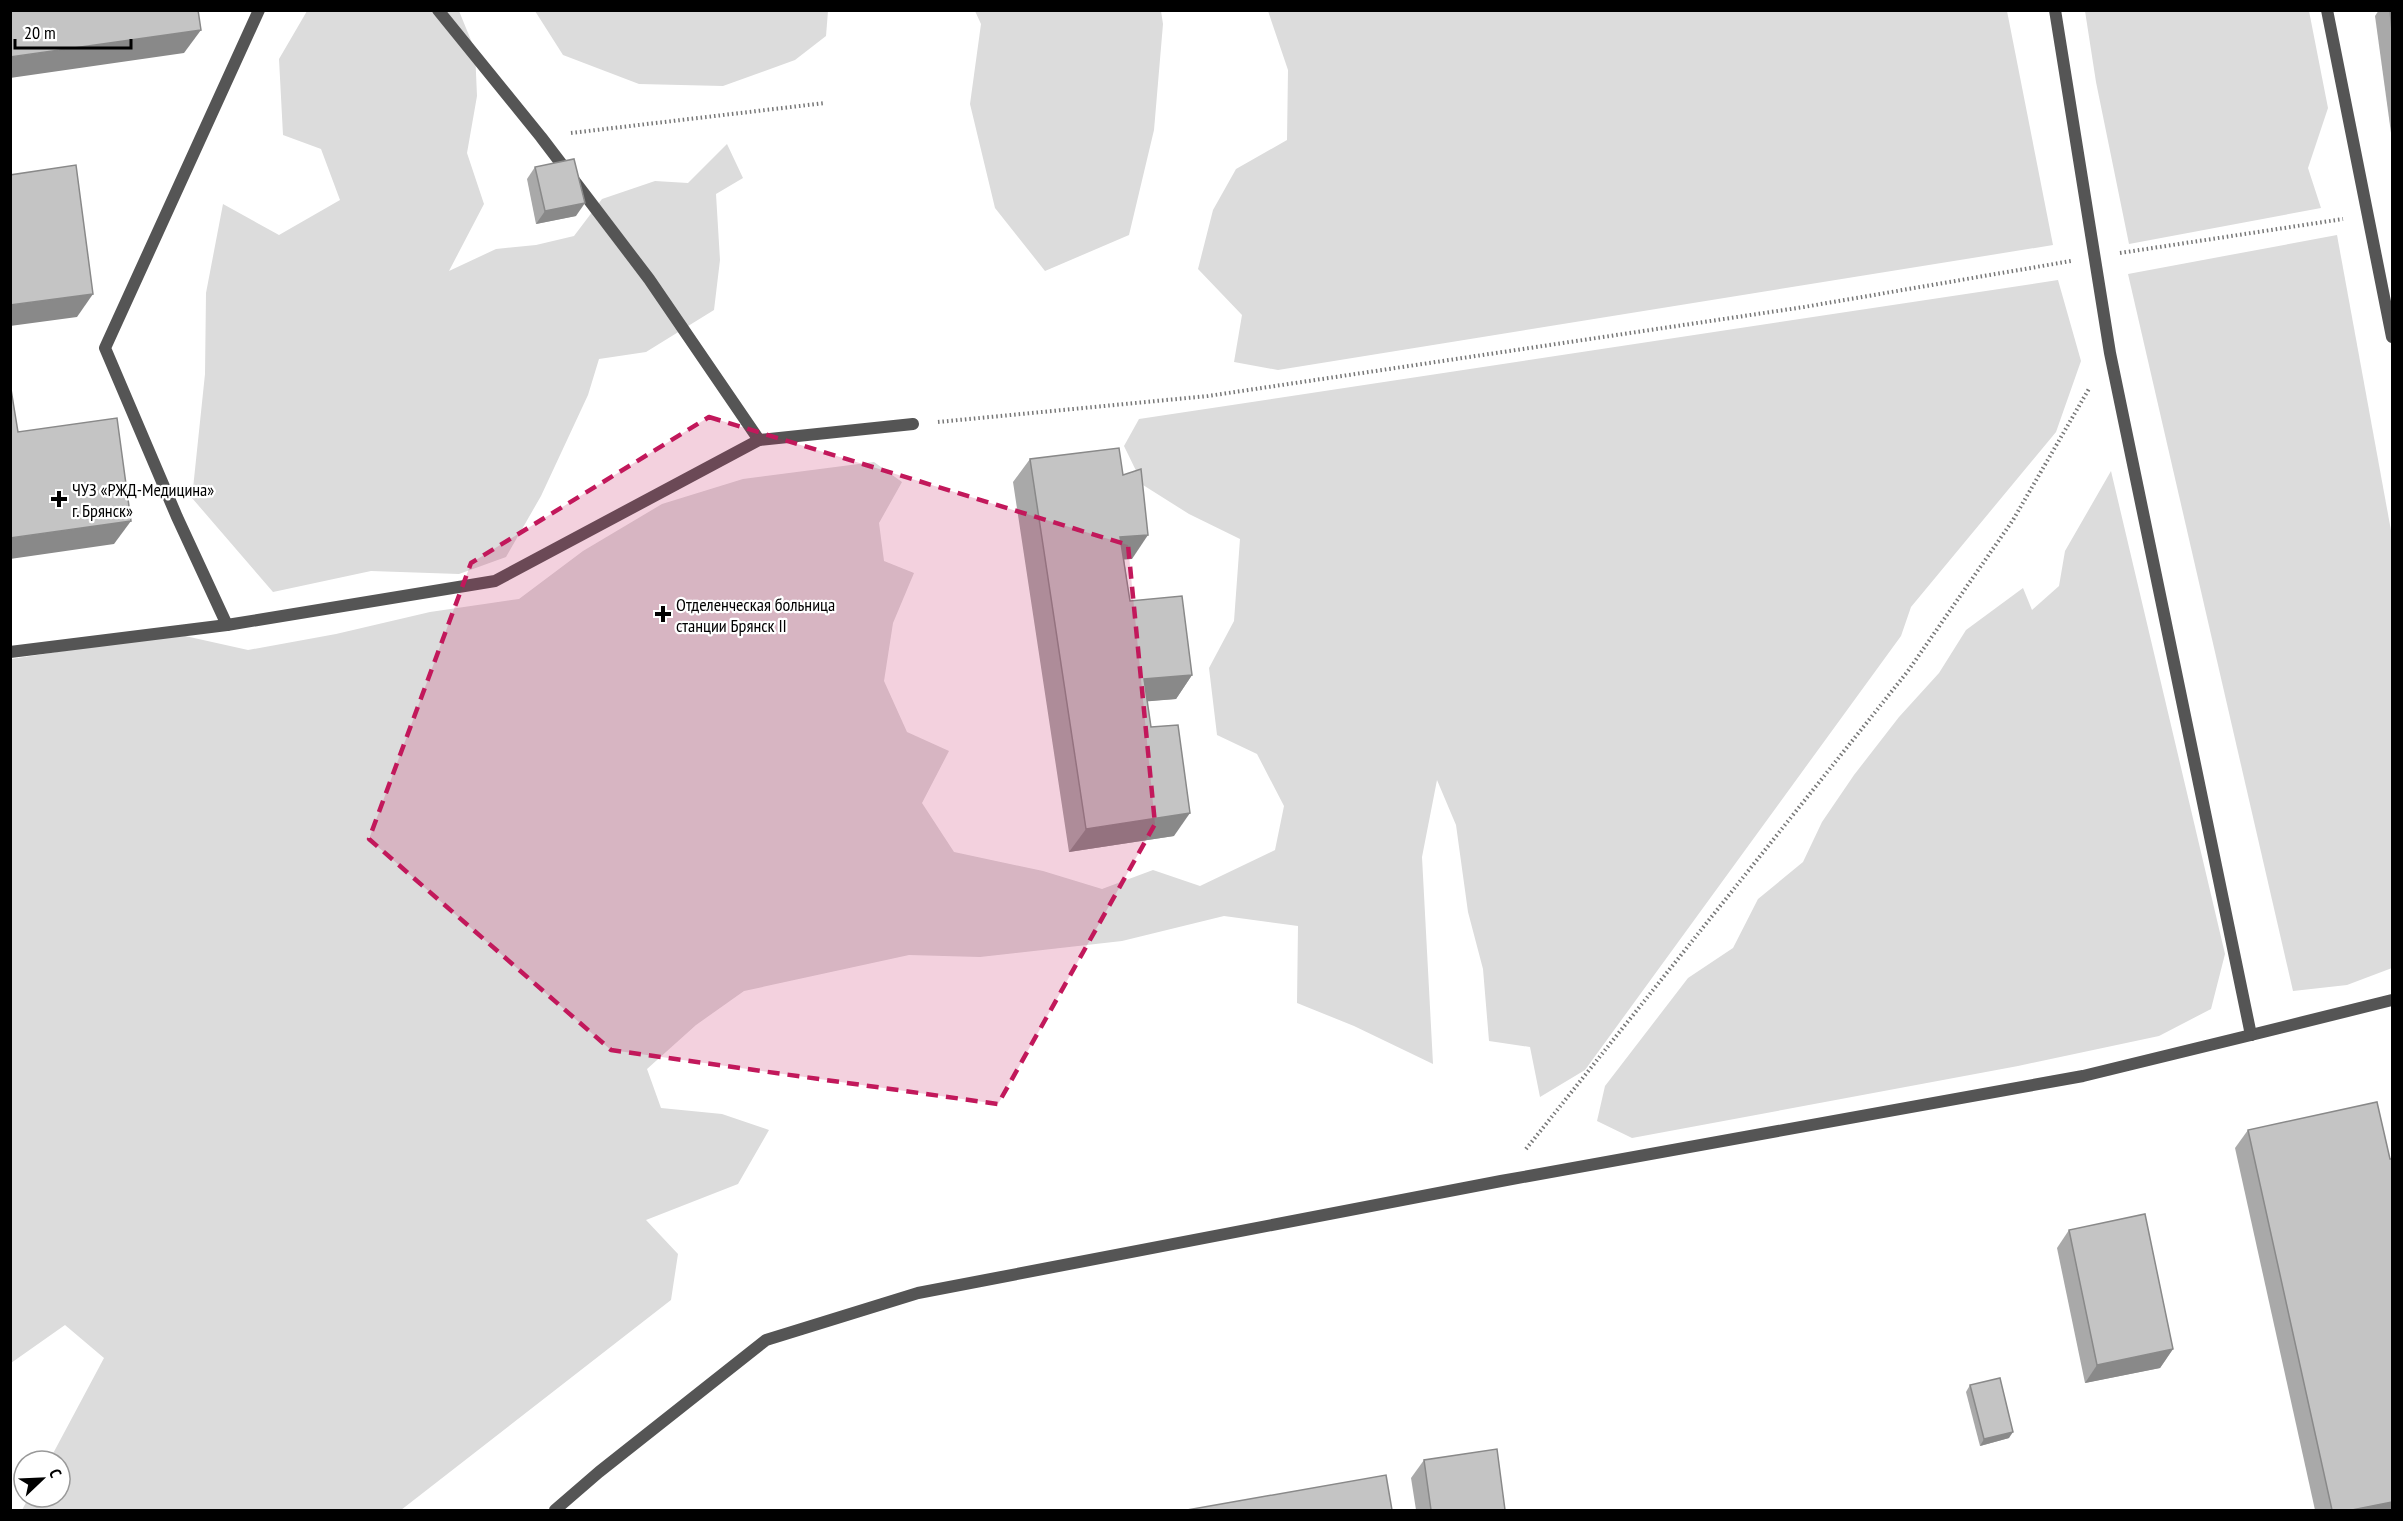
<svg xmlns="http://www.w3.org/2000/svg" width="2403" height="1521" font-family="'PT Sans Narrow',sans-serif">
	<rect width="100%" height="100%" fill="#fff"/>
	<g fill="#dcdcdc">
		<path d="M307 11H459L475 50 477 96 467 153 484 204 449 271 496 249 536 245 574 236 602 199 655 181 688 183 727 144 743 178 716 194 720 260 714 310 646 352 599 359 588 395 541 496 506 557 459 574 371 571 273 592 192 498 205 374 206 293 223 204 279 235 340 200 321 149 283 135 279 59Z"/>
		<path d="M535 11H828L826 36 795 60 723 86 639 84 563 55Z"/>
		<path d="M975 11H1161L1163 24 1154 130 1129 235 1045 271 995 208 970 104 981 24Z"/>
		<path d="M1268 11H2007L2053 245 1278 370 1234 362 1242 315 1198 269 1213 210 1236 169 1287 140 1288 70Z"/>
		<path d="M2085 11H2309L2328 108 2308 168 2321 208 2129 244 2096 82Z"/>
		<path d="M2337 235 2392 536V968L2347 985 2293 991 2128 274Z"/>
		<path d="M2058 280 2081 361 2056 432 1911 607 1901 636 1585 1070 1540 1097 1530 1047 1489 1041 1483 969 1468 912 1456 825 1437 780 1422 857 1433 1064 1354 1026 1297 1003 1298 926 1224 916 1122 941 980 957 909 955 744 991 696 1025 647 1069 661 1108 722 1114 769 1130 738 1184 646 1220 678 1254 671 1300 401 1510H22L29 1497H60V1461H49L104 1358 65 1325 11 1363V659L176 634 248 650 336 634 430 612 519 599 583 551 662 504 743 479 874 462 902 482 879 523 884 561 914 573 893 623 884 681 907 732 949 751 922 803 954 852 1043 871 1102 889 1153 870 1200 886 1275 850 1284 806 1257 754 1217 735 1209 668 1234 621 1240 539 1189 514 1143 485 1124 446 1139 419Z"/>
		<path d="M2111 471 2225 954 2211 1009 2159 1036 2018 1066 1632 1138 1597 1121 1605 1086 1688 978 1733 948 1758 899 1803 862 1822 822 1854 775 1899 717 1939 673 1966 630 2023 588 2032 610 2059 586 2065 551Z"/>
	</g>
	<g fill="none" stroke-linecap="round" stroke-linejoin="round">
		<g stroke="#777" stroke-width="4" stroke-dasharray="1.5 3" stroke-linecap="butt">
			<path d="M571 133 825 103"/>
			<path d="M2120 253 2343 219"/>
			<path d="M938 422 1208 396 1804 307 2071 261"/>
			<path d="M1526 1149 1908 671 2013 520 2090 387"/>
		</g>
		<g stroke="#555" stroke-width="12">
			<path d="M438 10 541 137 649 279 759 440"/>
			<path d="M2327 10 2392 337"/>
			<path d="M227 625 177 517 105 348 259 10"/>
			<path d="M10 652 227 625 495 581 759 440 913 424"/>
			<path d="M2251 1035 2392 1000"/>
		</g>
		<path stroke="#555" stroke-width="12" d="M2055 10 2110 353 2251 1035"/>
		<path stroke="#555" stroke-width="12" d="M555 1510 599 1472 766 1340 918 1293 1501 1181 2083 1076 2251 1035"/>
	</g>
	<g fill="#a9a9a9">
		<path d="M2379 10H2392V140L2375 16Z"/>
		<path d="M535 167 576 216 536 224 527 179Z"/>
		<path d="M1030 459 1132 559H1124L1130 601 1192 675 1176 699 1147 701 1151 727 1174 836 1069 852 1013 482Z"/>
		<path d="M2248 1130 2392 1510H2315L2235 1148Z"/>
		<path d="M2069 1230 2173 1349 2160 1368 2085 1383 2057 1248Z"/>
		<path d="M1970 1385 2009 1438 1980 1446 1966 1392Z"/>
		<path d="M1424 1460 1505 1510H1416L1411 1478Z"/>
	</g>
	<g fill="#898989">
		<path d="M201 30 184 53 10 78V57Z"/>
		<path d="M585 203 576 216 536 224 545 211Z"/>
		<path d="M93 294 77 317 10 326V305Z"/>
		<path d="M131 521 114 544 10 559V538Z"/>
		<path d="M1148 535 1132 559 1104 561 1120 537Z"/>
		<path d="M1192 675 1176 699 1128 703 1144 679Z"/>
		<path d="M1190 813 1174 836 1069 852 1086 829Z"/>
		<path d="M2173 1349 2160 1368 2085 1383 2097 1365Z"/>
		<path d="M2013 1432 2009 1438 1980 1446 1984 1439Z"/>
		<path d="M2392 1502V1510H2352Z"/>
	</g>
	<g fill="#c4c4c4" stroke="#898989" stroke-width="1.5">
		<path d="M10 10H198L201 30 10 57Z"/>
		<path d="M2390 10H2392V31Z"/>
		<path d="M574 159 585 203 545 211 535 167Z"/>
		<path d="M76 165 93 294 10 305V175Z"/>
		<path d="M10 383 18 432 117 418 131 521 10 538Z"/>
		<path d="M1119 448 1123 475 1141 469 1148 535 1120 537 1130 601 1182 596 1192 675 1144 679 1151 727 1178 725 1190 813 1086 829 1030 459Z"/>
		<path d="M2377 1102 2390 1159H2392V1502L2352 1510H2332L2248 1130Z"/>
		<path d="M2145 1214 2173 1349 2097 1365 2069 1230Z"/>
		<path d="M2000 1378 2013 1432 1984 1439 1970 1385Z"/>
		<path d="M1497 1449 1505 1510H1431L1424 1460Z"/>
		<path d="M1386 1475 1392 1510H1187Z"/>
	</g>
	<path fill="#c2185b" fill-opacity="0.2" stroke="#c2185b" stroke-width="4.5" stroke-dasharray="12 8" stroke-linejoin="round" d="M709 417 1128 545 1155 824 998 1104 611 1050 369 839 471 563Z"/>
	<g fill="#000" stroke="#fff" stroke-width="2">
		<path d="M56 490h6v6h6v6h-6v6h-6v-6h-6v-6h6z"/>
		<path d="M660 605h6v6h6v6h-6v6h-6v-6h-6v-6h6z"/>
	</g>
	<g text-anchor="middle" dominant-baseline="central" stroke-width="4.5" stroke-linejoin="round" paint-order="stroke">
		<g font-size="18" fill="#000" stroke="#fff" text-anchor="start">
			<text x="72" y="489">ЧУЗ «РЖД-Медицина»<tspan x="72" dy="21">г. Брянск»</tspan></text>
			<text x="676" y="604">Отделенческая больница<tspan x="676" dy="21">станции Брянск II</tspan></text>
		</g>
	</g>
	<rect width="2403" height="1521" fill="none" stroke="#000000" stroke-width="24"/>
	<g transform="translate(42 1479) rotate(67)"><circle r="28" fill="#ffffff" stroke="#999999" stroke-width="1.5"/>
	<path d="M0-4.5L10 22L0 15L-10 22Z" fill="#000000"/>
	<text y="-9" font-size="16" font-weight="bold" text-anchor="middle" fill="#000000">С</text>
	</g>
	<path d="M15 39v9h116v-9" fill="none" stroke="#000000" stroke-width="3"/>
	<text x="24" y="39" font-size="18" fill="#000000" stroke="#ffffff" stroke-width="4.5" paint-order="stroke">20 m</text>
</svg>
